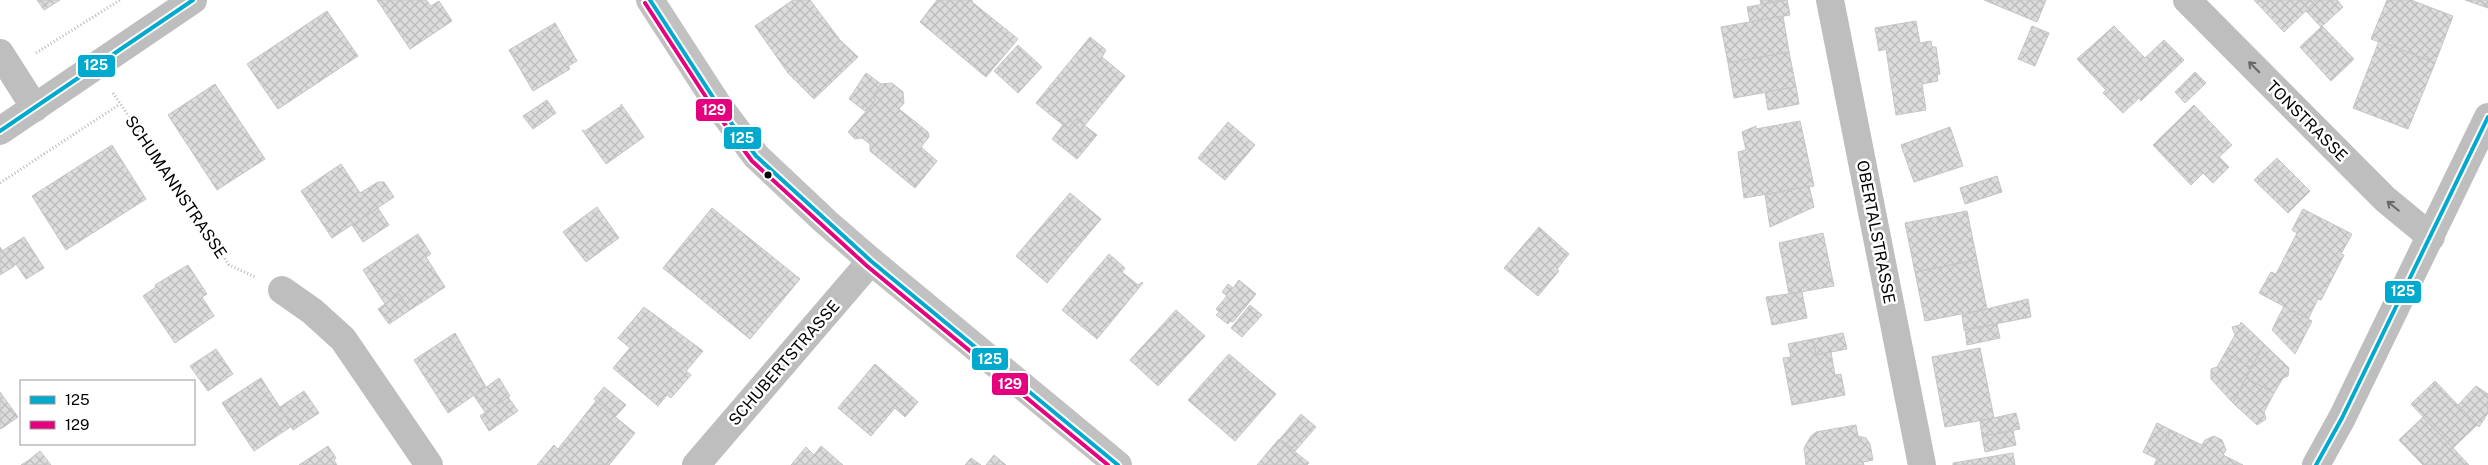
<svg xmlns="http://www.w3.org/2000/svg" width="2488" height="465" font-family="'Public Sans',sans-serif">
	<defs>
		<pattern id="building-cross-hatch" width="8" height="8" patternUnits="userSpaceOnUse" patternTransform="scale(1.25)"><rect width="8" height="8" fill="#dcdcdc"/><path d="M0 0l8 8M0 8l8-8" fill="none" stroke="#bbb"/></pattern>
	</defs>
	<rect width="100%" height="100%" fill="#fff"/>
	<g fill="url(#building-cross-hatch)" stroke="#c5c5c5">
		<path d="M37 0H60L44 10Z"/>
		<path d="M377 0H426L431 6 439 1 452 21 410 49Z"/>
		<path d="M793 0H810L840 40 858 57 814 99 788 73 755 26Z"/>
		<path d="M937 0H972V2L1018 39 986 77 920 22Z"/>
		<path d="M1760 0H1784L1761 4Z"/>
		<path d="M1787 0 1790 15 1750 22 1747 7Z"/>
		<path d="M1984 0H2046L2037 22Z"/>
		<path d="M2254 0H2317L2284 32Z"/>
		<path d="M2317 0H2337L2343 7 2321 27 2306 11Z"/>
		<path d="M2387 0H2411L2453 16 2435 63 2371 39Z"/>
		<path d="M2465 0H2488V8Z"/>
		<path d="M327 11 358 56 278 109 247 64Z"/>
		<path d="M1783 16 1789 52 1728 63 1721 27Z"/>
		<path d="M1916 21 1920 43 1931 41 1932 47H1936L1940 74 1937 75 1938 81 1922 84 1926 110 1896 115 1886 49 1879 51 1875 28Z"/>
		<path d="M555 23 577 61 568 66 570 69 533 91 509 50Z"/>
		<path d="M2032 26 2049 33 2035 66 2018 59Z"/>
		<path d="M2114 26 2145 58 2164 40 2184 60 2141 101 2139 98 2123 113 2103 93 2106 90 2077 59Z"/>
		<path d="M2322 26 2354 59 2331 81 2300 47Z"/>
		<path d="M1090 37 1106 50 1102 57 1125 76 1085 125 1076 119 1068 129 1036 103Z"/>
		<path d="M2379 41 2435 63 2408 129 2353 108Z"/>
		<path d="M1018 45 1042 67 1018 93 994 71Z"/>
		<path d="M1789 52 1796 87 1734 98 1728 63Z"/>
		<path d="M2195 72 2206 83 2185 103 2175 92Z"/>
		<path d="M866 73 881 84 874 95 875 101 865 111 849 99Z"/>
		<path d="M892 83 903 92 904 103 899 109 928 132 929 137 921 147 937 161 915 188 870 151V144L862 138 855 139 848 132 875 101 874 95 881 84Z"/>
		<path d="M215 84 265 159 217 190 168 115Z"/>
		<path d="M1796 87 1799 104 1768 110 1765 92Z"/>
		<path d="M547 100 556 113 533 129 523 116Z"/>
		<path d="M621 104 644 137 606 164 582 130 585 131 621 106Z"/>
		<path d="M2194 105 2232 145 2219 157 2229 167 2213 183 2203 173 2191 185 2153 145Z"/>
		<path d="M1076 119 1097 135 1077 159 1052 139 1063 125 1068 129Z"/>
		<path d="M1800 121 1814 186 1744 198 1738 152 1746 150 1742 132 1756 126V129Z"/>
		<path d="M1228 122 1255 145 1225 180 1198 158Z"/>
		<path d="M1950 127 1963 166 1914 182 1901 145Z"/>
		<path d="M112 145 146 199 66 250 32 196Z"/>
		<path d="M2277 158 2310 191 2288 213 2254 180Z"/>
		<path d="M341 164 360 193 378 182H384L394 197 332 238 301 191Z"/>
		<path d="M1997 176 2002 192 1965 204 1960 188Z"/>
		<path d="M1809 186 1814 207 1770 227 1765 195Z"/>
		<path d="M1070 193 1101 219 1047 283 1016 256Z"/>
		<path d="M597 207 619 238 586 262 563 232Z"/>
		<path d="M378 208 389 225 363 242 352 225Z"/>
		<path d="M712 208 800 279 750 339 663 268Z"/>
		<path d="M2303 209 2352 234 2341 254 2344 255 2321 300 2318 299 2308 319 2259 293 2271 272 2276 274 2297 233 2292 230Z"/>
		<path d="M1967 211 1977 260 1915 272 1905 223Z"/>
		<path d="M1539 227 1569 254 1557 269 1559 271 1538 296 1504 268Z"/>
		<path d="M1823 233 1834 286 1789 294 1779 243Z"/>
		<path d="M418 234 431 254 426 257 445 287 410 310 399 294 385 304 363 270Z"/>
		<path d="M24 237 44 268 26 279 16 264 13 267 2 251Z"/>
		<path d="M0 247 13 267 0 275Z"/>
		<path d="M1109 254 1125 268 1122 272 1138 285 1142 282 1143 283 1097 339 1062 310Z"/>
		<path d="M1977 260 1987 309 1925 321 1915 272Z"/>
		<path d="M188 265 207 294 202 297 214 316 175 343 143 296 156 287 155 285Z"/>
		<path d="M1239 280 1256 294 1233 322 1230 321 1228 324 1216 315 1219 312 1216 309 1227 296 1222 292 1228 284 1233 288Z"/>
		<path d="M1802 292 1807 318 1772 325 1766 297Z"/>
		<path d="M399 294 410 310 389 324 378 309Z"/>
		<path d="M2028 299 2031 317 1964 330 1962 315Z"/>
		<path d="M1250 305 1262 315 1242 337 1231 328Z"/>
		<path d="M2284 306 2312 321 2295 354 2272 330Z"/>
		<path d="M644 307 703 351 686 371 691 375 671 398 667 395 658 406 613 368 630 348 618 338Z"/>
		<path d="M1176 310 1205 336 1158 386 1130 360Z"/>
		<path d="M2241 322 2264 344 2251 368 2225 353 2235 335 2232 327 2240 325Z"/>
		<path d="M1997 324 2000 338 1967 345 1965 330Z"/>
		<path d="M455 333 486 387 448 413 414 360Z"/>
		<path d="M1843 333 1847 349 1816 355 1813 339Z"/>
		<path d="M1813 339 1816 355 1831 352 1835 375 1841 374 1845 395 1792 405 1783 358 1791 357 1788 344Z"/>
		<path d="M2264 344 2289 368 2288 376 2283 378 2274 393 2246 378Z"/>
		<path d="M1980 348 1994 418 1945 427 1932 357Z"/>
		<path d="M216 349 233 374 208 391 190 366Z"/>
		<path d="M2225 353 2251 368 2233 403 2211 379V369L2217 367Z"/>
		<path d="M1229 354 1276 394 1235 441 1188 400Z"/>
		<path d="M875 364 918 402 905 417 895 408 871 436 838 408Z"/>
		<path d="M261 378 292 426 254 451 222 403Z"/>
		<path d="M499 378 510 396 485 412 474 396Z"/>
		<path d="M2246 378 2274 393 2264 412 2266 419 2257 425 2233 403Z"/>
		<path d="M2435 381 2477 425 2453 448 2411 404Z"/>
		<path d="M2476 386 2488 394V413L2479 427 2458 405Z"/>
		<path d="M604 387 626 405 615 417 594 399Z"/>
		<path d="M304 391 319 413 293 430 280 407Z"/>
		<path d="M0 392 18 417 1 429 0 428Z"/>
		<path d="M508 397 518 411 489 431 480 416Z"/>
		<path d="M596 401 635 433 609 465H577L558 449Z"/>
		<path d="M2016 413 2020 429 1982 436 1980 421Z"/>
		<path d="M1301 414 1316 427 1295 451 1280 439Z"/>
		<path d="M2423 417 2453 448 2469 465H2423L2399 440Z"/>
		<path d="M2157 423 2171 430 2157 459 2143 452Z"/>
		<path d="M1856 425 1858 436 1866 438 1870 444 1873 460 1863 462 1864 465H1806L1804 448 1811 436 1816 432Z"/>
		<path d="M2171 430 2202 445 2205 440 2214 436 2222 440 2226 450 2223 455 2243 465H2154Z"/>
		<path d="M2013 431 2016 445 1985 452 1982 436Z"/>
		<path d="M1279 439 1309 463 1307 465H1257Z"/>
		<path d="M554 445 558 449 577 465H537Z"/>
		<path d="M328 446 336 458 334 460 337 465H299Z"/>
		<path d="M821 446 843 465H791L806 447 814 455Z"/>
		<path d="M40 451 51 465H21L29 460Z"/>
		<path d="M2013 453 2015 465H1953V463Z"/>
		<path d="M994 455 1006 465H986Z"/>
		<path d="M971 458 981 465H965Z"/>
	</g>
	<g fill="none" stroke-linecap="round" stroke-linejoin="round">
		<g stroke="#b8b8b8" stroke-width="3" stroke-dasharray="1 2.5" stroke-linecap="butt">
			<path d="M36 53 120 0"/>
			<path d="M113 93 229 265 255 277"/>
			<path d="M0 183 120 104"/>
		</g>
		<g stroke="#bebebe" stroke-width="28">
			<path d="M1830 0 1922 465"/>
			<path d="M2187 0 2385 199 2431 237"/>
			<path d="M0 53 35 108"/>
			<path d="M282 290 312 311 343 339 429 465"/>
			<path d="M696 465 871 261"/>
		</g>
		<g stroke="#bebebe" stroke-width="28">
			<path d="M0 131 193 0"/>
			<path d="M2316 465 2342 418 2488 117"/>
		</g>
		<path stroke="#c1c1c1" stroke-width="28" d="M650 0 720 108 756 156 826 222 871 261 1118 465"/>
		<g stroke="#fff" stroke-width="8">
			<g id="bus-1">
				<path d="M650 0 720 108 756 156 871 261 1118 465"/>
				<path d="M0 131 193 0"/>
				<path d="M2316 465 2342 418 2488 117"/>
			</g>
		</g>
		<g stroke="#fff" stroke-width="8">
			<path id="bus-2" d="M645 3 715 111 752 161 867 266 1108 465"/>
		</g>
		<use href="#bus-1" stroke="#00a9ce" stroke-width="4"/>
		<use href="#bus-2" stroke="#e5007d" stroke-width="4"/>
	</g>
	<defs><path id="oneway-shaft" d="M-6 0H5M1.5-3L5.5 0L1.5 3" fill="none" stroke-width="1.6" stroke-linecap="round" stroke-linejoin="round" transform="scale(1.25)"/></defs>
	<g stroke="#686868">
		<use href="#oneway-shaft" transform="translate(2254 67) rotate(-135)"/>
		<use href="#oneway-shaft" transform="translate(2393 206) rotate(-141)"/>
	</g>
	<circle fill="#000" stroke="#fff" stroke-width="2" cx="768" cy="175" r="4.5"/>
	<g text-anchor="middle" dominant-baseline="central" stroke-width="5" stroke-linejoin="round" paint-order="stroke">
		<g font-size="16" fill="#000" stroke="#fff">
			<text transform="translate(2307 121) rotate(45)">TONSTRASSE</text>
			<text transform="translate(176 187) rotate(56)">SCHUMANNSTRASSE</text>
			<text transform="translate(1876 232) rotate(79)">OBERTALSTRASSE</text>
			<text transform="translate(784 363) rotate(-49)">SCHUBERTSTRASSE</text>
		</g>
	</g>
	<g stroke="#fff" stroke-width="2">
		<rect x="77" y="54" width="39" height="24" rx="5" fill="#00a9ce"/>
		<rect x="695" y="98" width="38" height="24" rx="5" fill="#e5007d"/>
		<rect x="723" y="126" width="39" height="24" rx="5" fill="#00a9ce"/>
		<rect x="2384" y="280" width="38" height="24" rx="5" fill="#00a9ce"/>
		<rect x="971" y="347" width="38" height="24" rx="5" fill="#00a9ce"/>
		<rect x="991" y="372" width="38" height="24" rx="5" fill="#e5007d"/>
	</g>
	<g font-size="14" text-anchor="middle" font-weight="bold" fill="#fff">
		<text x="96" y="70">125</text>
		<text x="714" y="115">129</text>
		<text x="742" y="143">125</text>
		<text x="2403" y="296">125</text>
		<text x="990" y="364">125</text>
		<text x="1010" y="389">129</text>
	</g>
	<rect x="20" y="380" width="175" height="65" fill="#ffffff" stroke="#999999"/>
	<rect x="30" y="396" width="25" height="8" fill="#00a9ce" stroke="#999999"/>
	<text x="65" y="405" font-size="15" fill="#000000">125</text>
	<rect x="30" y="421" width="25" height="8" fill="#e5007d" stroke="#999999"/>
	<text x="65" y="430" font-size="15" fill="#000000">129</text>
</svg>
